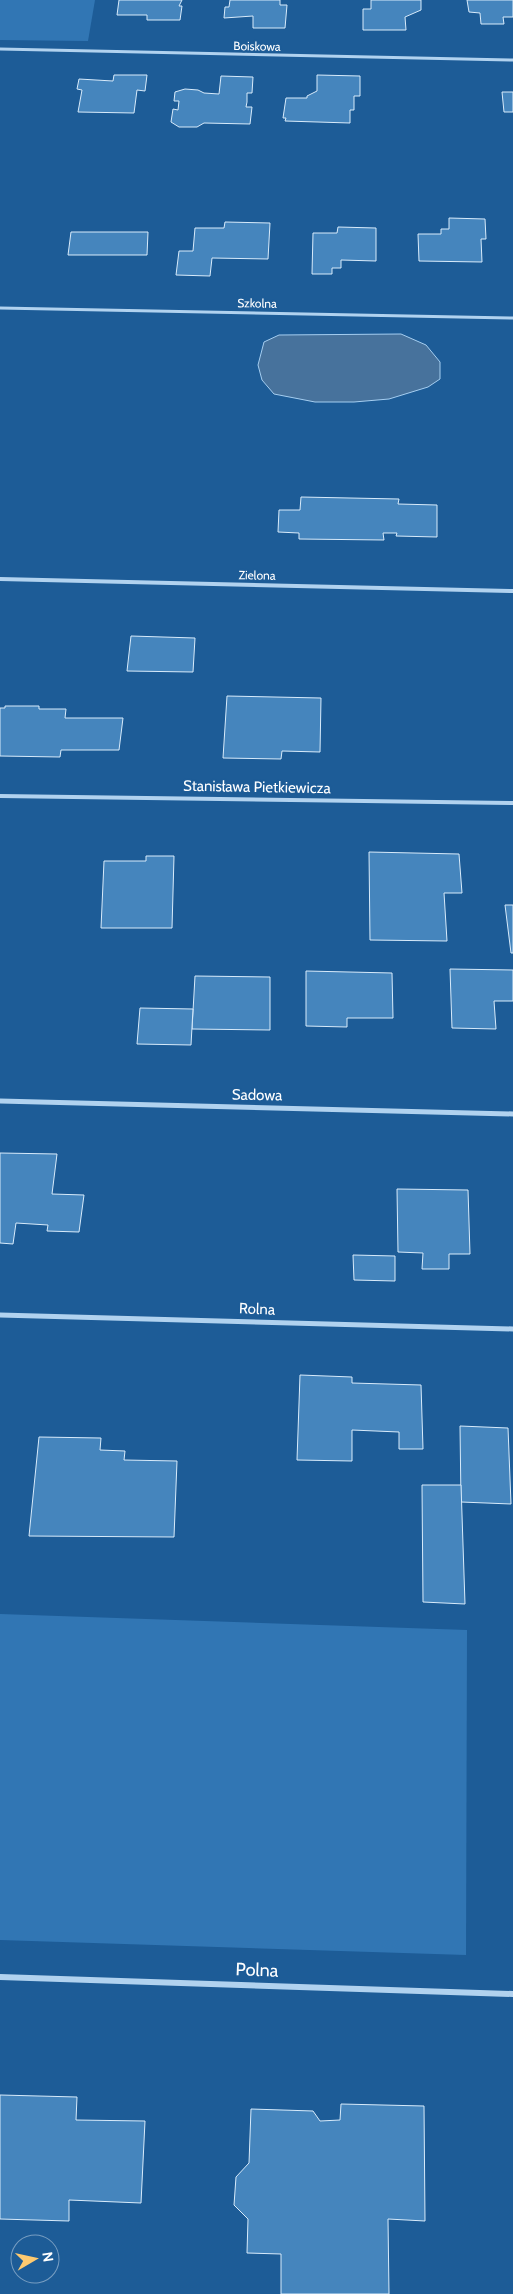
<svg xmlns="http://www.w3.org/2000/svg" width="513" height="2294" font-family="Cabin,sans-serif">
	<rect width="100%" height="100%" fill="#1d5c97"/>
	<g fill="#3176b4">
		<path d="M0 0H95L88 41 0 40Z"/>
		<path d="M0 1614 467 1630 466 1955 0 1940Z"/>
	</g>
	<path fill="#47729c" stroke="#a5cef1" d="M401 334 426 345 440 362V379L428 387 389 399 354 402H315L274 394 262 380 258 365 264 342 279 335Z"/>
	<g fill="#4585bd" stroke="#d8ebfb">
		<path d="M119 0H182L179 6H182L180 20H147V15H117Z"/>
		<path d="M230 0H280V5H287L285 28H253V16L224 18 225 7H229Z"/>
		<path d="M371 0H421V10L405 17 406 30H363V9H371Z"/>
		<path d="M467 0H513V17H503L504 24H481L480 13 469 12Z"/>
		<path d="M114 75H147L145 91 137 90 134 113 78 112 82 90 77 89 79 79 113 81Z"/>
		<path d="M317 75 360 76V96H354V110H350V123L285 121 286 118H283L286 98H307V96L317 91Z"/>
		<path d="M221 76 253 77 252 93H247V102L246 107H252L250 124 204 123 197 127H179L171 122 173 109 178 110 179 101H174L175 92 185 89 198 90 204 93 219 94Z"/>
		<path d="M502 92H513V112H504Z"/>
		<path d="M449 218 485 219 486 239H481L482 262 419 261 418 234H441V229H449Z"/>
		<path d="M225 222 270 223 268 259 212 258 210 276 176 275 179 251H193L195 228H224Z"/>
		<path d="M338 227 376 228V261L341 260V268H332V274H312L313 233H337Z"/>
		<path d="M71 232H148L147 255H68Z"/>
		<path d="M301 497 399 499 398 504 437 505V537L396 536 397 533H383L384 540 299 539V533L278 532 279 510H300Z"/>
		<path d="M131 636 195 638 193 672 127 671Z"/>
		<path d="M227 696 321 698 320 752 282 751 281 759 223 758Z"/>
		<path d="M5 706H39V709H66L65 718H123L119 750H61L60 757 0 756V708H5Z"/>
		<path d="M369 852 459 854 462 893H444L447 941 370 940Z"/>
		<path d="M146 856H174L172 928H101L104 861H146Z"/>
		<path d="M505 905H513V953H511Z"/>
		<path d="M450 969 513 970V1001H494L496 1029 452 1028Z"/>
		<path d="M306 971 392 973 393 1018H347V1027L306 1026Z"/>
		<path d="M195 976 270 977V1030L192 1029Z"/>
		<path d="M140 1008 193 1009 191 1045 137 1044Z"/>
		<path d="M0 1153 57 1154 52 1194 84 1195 79 1232 47 1231 48 1225 16 1223 13 1244 0 1243Z"/>
		<path d="M397 1189 468 1190 470 1254H449V1269H422L423 1253 398 1252Z"/>
		<path d="M353 1255 395 1256V1281L354 1280Z"/>
		<path d="M300 1375 352 1377V1383L421 1385 423 1449H399V1432L352 1430V1461L297 1460Z"/>
		<path d="M460 1426 508 1428 511 1504 461 1502Z"/>
		<path d="M39 1437 101 1438 100 1450 125 1451 124 1460 177 1461 174 1537 29 1536Z"/>
		<path d="M422 1485H461L465 1604 423 1602Z"/>
		<path d="M0 2095 77 2097 76 2120 145 2121 141 2203 69 2200V2221L0 2219Z"/>
		<path d="M341 2104 424 2106 425 2221 388 2219 389 2294H281V2254L247 2253 248 2219 234 2205 236 2177 249 2163 251 2109 313 2111 320 2121 340 2120Z"/>
	</g>
	<g fill="none" stroke-linecap="round" stroke-linejoin="round">
		<g stroke="#b1d2ef" stroke-width="3">
			<path d="M0 49 513 60"/>
			<path d="M0 308 513 318"/>
		</g>
		<g stroke="#b1d2ef" stroke-width="4">
			<path d="M0 579 513 591"/>
			<path d="M0 796 513 803"/>
		</g>
		<g stroke="#b1d2ef" stroke-width="5">
			<path d="M0 1101 513 1114"/>
			<path d="M0 1315 513 1329"/>
		</g>
		<path stroke="#b1d2ef" stroke-width="6" d="M0 1977 513 1994"/>
	</g>
	<g text-anchor="middle" dominant-baseline="central" stroke-width="4" stroke-linejoin="round" paint-order="stroke">
		<g font-size="12" fill="#fff" stroke="#1d5c97">
			<text transform="translate(257 46) rotate(1)">Boiskowa</text>
			<text transform="translate(257 303) rotate(1)">Szkolna</text>
			<text transform="translate(257 575) rotate(1)">Zielona</text>
		</g>
		<g font-size="15" fill="#fff" stroke="#1d5c97">
			<text transform="translate(257 787) rotate(1)">Stanisława Pietkiewicza</text>
			<text transform="translate(257 1095) rotate(1)">Sadowa</text>
			<text transform="translate(257 1309) rotate(2)">Rolna</text>
		</g>
		<g font-size="18" fill="#fff" stroke="#1d5c97">
			<text transform="translate(257 1970) rotate(2)">Polna</text>
		</g>
	</g>
	<g transform="translate(35 2259) rotate(81)"><circle r="24" fill="#1d5c97" stroke="#779dc1"/>
	<path d="M0-4L9 19L0 12L-9 19Z" fill="#feca70"/>
	<text y="-8" font-size="14" font-weight="bold" text-anchor="middle" fill="#ffffff">N</text>
	</g>
</svg>
